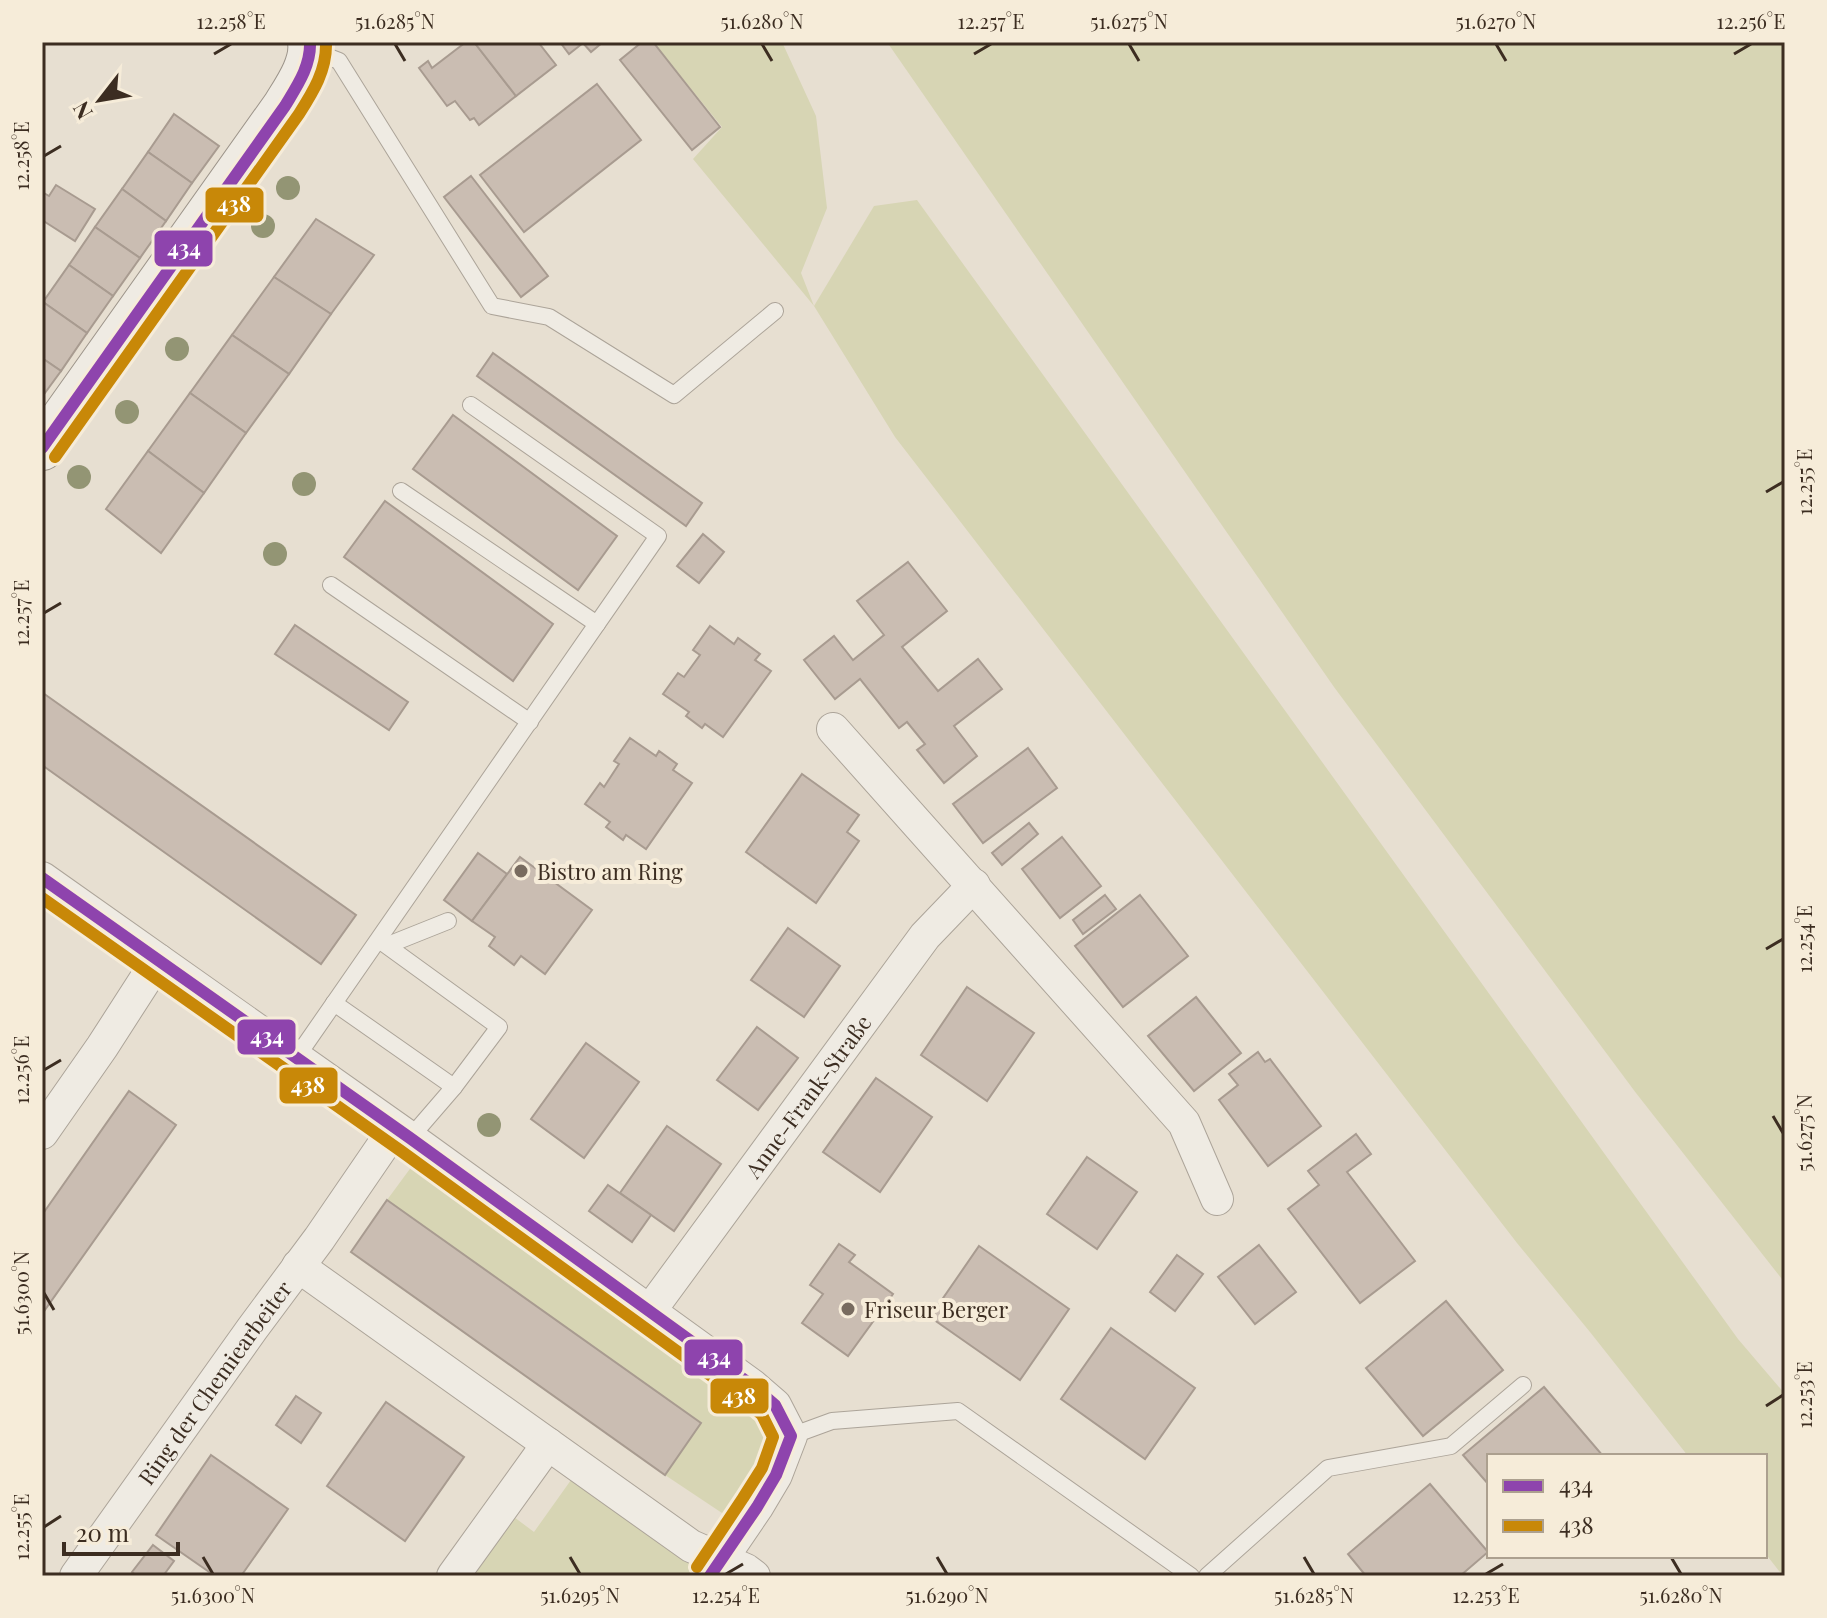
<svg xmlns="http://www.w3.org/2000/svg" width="1827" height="1618" font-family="'Playfair Display',serif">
	<rect width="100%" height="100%" fill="#e7dfd1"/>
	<g fill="#d7d5b4">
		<path d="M653 42H782L816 116 827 208 801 273 814 306 874 206 917 200 1738 1339 1785 1394V1576H1783L1765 1553V1456H1688L1590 1332 1517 1243 895 437 814 306 693 159 722 127Z"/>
		<path d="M887 42H1785V1283L1636 1093 1334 687Z"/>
		<path d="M415 1162 721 1378 751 1404 766 1435 763 1461 749 1487 728 1517 665 1475 701 1423 387 1200Z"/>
		<path d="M571 1480 697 1565 689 1576H474L514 1517 534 1532Z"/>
	</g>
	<g fill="#cabdb2" stroke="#a89b90" stroke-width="2">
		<path d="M466 42H474L516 96 479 125 474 118 470 120 455 101 447 106 419 68 428 61 432 68Z"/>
		<path d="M474 42H538L556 65 516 96Z"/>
		<path d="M560 42H603L591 52 583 43 569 54Z"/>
		<path d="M642 42H653L720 127 692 150 620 60Z"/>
		<path d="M597 84 641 140 524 232 480 175Z"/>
		<path d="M174 114 219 146 192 183 148 152Z"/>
		<path d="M148 152 192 183 166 221 122 189Z"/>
		<path d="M471 176 548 276 521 297 444 197Z"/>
		<path d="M56 185 95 209 75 241 42 220V192L49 196Z"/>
		<path d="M122 189 166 221 140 258 95 227Z"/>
		<path d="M316 219 374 255 331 314 274 277Z"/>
		<path d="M95 227 140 258 113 296 69 265Z"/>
		<path d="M69 265 113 296 87 333 43 302Z"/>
		<path d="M274 277 331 314 289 374 232 335Z"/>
		<path d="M43 302 87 333 61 371 42 358Z"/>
		<path d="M232 335 289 374 246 433 190 393Z"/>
		<path d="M493 353 702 503 686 526 477 376Z"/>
		<path d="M42 358 61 371 42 397Z"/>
		<path d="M190 393 246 433 204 493 148 451Z"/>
		<path d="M453 415 617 536 578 590 413 469Z"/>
		<path d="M148 451 204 493 161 553 106 509Z"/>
		<path d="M385 501 553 624 513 681 344 557Z"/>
		<path d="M703 534 724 552 699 583 677 566Z"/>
		<path d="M908 562 947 611 902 647 938 691 978 659 1002 689 954 726 977 756 944 783 917 750 925 744 907 722 899 728 860 679 835 699 804 660 834 636 853 660 884 635 857 601Z"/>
		<path d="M295 625 408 702 389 730 275 654Z"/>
		<path d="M710 626 734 644 738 638 760 654 755 660 771 671 723 737 705 724 702 728 686 716 689 712 663 694 678 673 684 677 700 655 693 650Z"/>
		<path d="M43 693 356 915 321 964 42 765Z"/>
		<path d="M630 738 656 756 659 751 677 764 673 770 692 783 646 849 626 835 623 840 606 827 610 822 585 804 600 783 604 787 619 764 614 761Z"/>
		<path d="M1028 748 1057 788 983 843 953 804Z"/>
		<path d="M802 774 859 815 847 832 859 841 816 903 746 852Z"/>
		<path d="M1029 823 1038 834 1002 865 992 853Z"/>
		<path d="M1062 837 1101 886 1060 918 1022 869Z"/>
		<path d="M478 853 507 874 472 921 444 900Z"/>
		<path d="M520 857 592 910 545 974 521 956 514 965 489 946 495 937 472 921Z"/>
		<path d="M1105 895 1116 909 1083 934 1073 920Z"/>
		<path d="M1140 895 1188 956 1123 1007 1075 946Z"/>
		<path d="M788 928 840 966 804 1017 751 980Z"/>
		<path d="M967 987 1034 1033 987 1101 921 1055Z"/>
		<path d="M1196 997 1241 1053 1194 1091 1148 1036Z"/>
		<path d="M757 1027 798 1058 758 1110 717 1080Z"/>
		<path d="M586 1043 639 1082 584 1158 531 1119Z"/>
		<path d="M1258 1052 1265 1062 1270 1059 1321 1126 1268 1166 1219 1100 1238 1085 1229 1074Z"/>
		<path d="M876 1078 932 1117 880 1192 823 1152Z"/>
		<path d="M129 1091 176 1125 42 1314V1215Z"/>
		<path d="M667 1126 721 1164 674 1231 620 1193Z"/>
		<path d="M1356 1134 1371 1154 1347 1172 1415 1261 1360 1303 1288 1209 1319 1185 1308 1171Z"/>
		<path d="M1087 1157 1137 1192 1097 1249 1047 1214Z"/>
		<path d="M608 1185 651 1215 632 1242 589 1211Z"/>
		<path d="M387 1200 701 1423 665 1475 351 1252Z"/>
		<path d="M839 1244 855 1255 849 1262 893 1294 848 1356 802 1323 823 1294 810 1285Z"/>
		<path d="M1259 1245 1296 1292 1255 1324 1218 1277Z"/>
		<path d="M979 1246 1069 1309 1020 1380 930 1317Z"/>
		<path d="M1177 1255 1203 1274 1175 1311 1150 1292Z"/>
		<path d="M1446 1301 1503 1370 1423 1436 1366 1368Z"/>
		<path d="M1111 1328 1195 1388 1145 1459 1061 1399Z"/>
		<path d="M1544 1387 1603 1456H1489V1485L1463 1455Z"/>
		<path d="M296 1396 321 1413 301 1443 276 1425Z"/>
		<path d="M386 1402 464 1457 405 1541 327 1486Z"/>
		<path d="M211 1455 288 1509 241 1576H215L156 1535Z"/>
		<path d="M1430 1484 1488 1552 1460 1576H1366L1348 1554Z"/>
		<path d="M153 1545 174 1561 163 1576H137L132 1572Z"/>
	</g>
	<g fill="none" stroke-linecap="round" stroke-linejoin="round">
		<g stroke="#aca499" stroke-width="18">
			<g id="lane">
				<path d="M313 51 339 61 492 306 549 317 674 395 775 311"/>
				<path d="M401 491 597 624"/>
				<path d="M331 585 530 722"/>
				<path d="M379 940 499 1027 454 1087"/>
				<path d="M388 945 448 921"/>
				<path d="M334 1003 454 1087 410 1138"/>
				<path d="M296 1058 658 536 471 405"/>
				<path d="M791 1436 832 1421 958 1411 1191 1576"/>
				<path d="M1207 1576 1328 1468 1451 1446 1523 1385"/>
			</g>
		</g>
		<g stroke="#aca499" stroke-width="34">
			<g id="street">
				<path d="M833 729 1184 1123 1217 1199"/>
				<path d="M42 878 410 1138 753 1386 775 1405 791 1436 776 1475 757 1507 710 1576"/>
				<path d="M42 1133 102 1047 158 960"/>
				<path d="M298 1266 691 1546 746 1570 754 1576"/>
				<path id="s1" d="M649 1312 925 936 974 885"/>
				<path id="s2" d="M76 1576 252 1329 319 1239 395 1128"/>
				<path d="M453 1576 548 1444"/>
			</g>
		</g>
		<g stroke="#9c948a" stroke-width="46">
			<path id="secondary" d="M42 448 285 106C296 88 313 64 310 42"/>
		</g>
		<use href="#lane" stroke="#efebe3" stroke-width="16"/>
		<use href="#street" stroke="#efebe3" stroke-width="32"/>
		<use href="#secondary" stroke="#efebe3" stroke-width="44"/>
		<g stroke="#f6ecd9" stroke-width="18">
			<g id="bus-1">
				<path d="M42 448 285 106C297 86 311 66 310 42"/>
				<path d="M42 878 410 1138 753 1386 775 1405 791 1436 776 1475 757 1507 710 1576"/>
			</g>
		</g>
		<g stroke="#f6ecd9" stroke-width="18">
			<g id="bus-2">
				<path d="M55 457 299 114C313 92 327 70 326 42"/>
				<path d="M42 898 401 1151 743 1399 762 1415 773 1437 762 1468 743 1498 697 1567"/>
			</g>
		</g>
		<use href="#bus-1" stroke="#8e44ad" stroke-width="12"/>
		<use href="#bus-2" stroke="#c88808" stroke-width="12"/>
	</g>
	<g fill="#939574">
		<circle cx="288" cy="188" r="12"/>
		<circle cx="263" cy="226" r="12"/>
		<circle cx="177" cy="349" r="12"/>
		<circle cx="127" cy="412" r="12"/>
		<circle cx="79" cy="477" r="12"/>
		<circle cx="304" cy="484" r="12"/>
		<circle cx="275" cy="554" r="12"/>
		<circle cx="489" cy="1125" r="12"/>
	</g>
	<path fill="none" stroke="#3c2d21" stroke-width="3" d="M395 44 405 61M762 44 772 61M1129 44 1139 61M1496 44 1506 61M214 54 231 44M974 54 991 44M1734 54 1751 44M44 156 61 146M1766 492 1783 482M44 613 61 603M1766 949 1783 939M44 1070 61 1060M1773 1116 1783 1133M44 1293 54 1310M1766 1406 1783 1395M44 1527 61 1516M203 1557 213 1574M570 1557 580 1574M937 1557 947 1574M1304 1557 1314 1574M1671 1557 1681 1574M726 1574 743 1564M1486 1574 1503 1564"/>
	<g fill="#786b5f" stroke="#f6ecd9" stroke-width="3">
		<circle cx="521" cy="871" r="8"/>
		<circle cx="848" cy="1309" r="8"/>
	</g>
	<g text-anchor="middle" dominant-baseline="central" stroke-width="8" stroke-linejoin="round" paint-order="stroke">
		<g font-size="22" fill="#3c2d21" stroke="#f6ecd9" text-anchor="start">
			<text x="537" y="871">Bistro am Ring</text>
			<text x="864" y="1309">Friseur Berger</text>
		</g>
		<g font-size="22" fill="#3c2d21" stroke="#f6ecd9">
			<text stroke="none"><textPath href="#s1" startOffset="268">Anne-Frank-Straße</textPath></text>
			<text stroke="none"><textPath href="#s2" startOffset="238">Ring der Chemiearbeiter</textPath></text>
		</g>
	</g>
	<g stroke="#f6ecd9" stroke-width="3">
		<rect x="204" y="186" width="61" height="38" rx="8" fill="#c88808"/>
		<rect x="153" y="229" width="61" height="39" rx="8" fill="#8e44ad"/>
		<rect x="236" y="1018" width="61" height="38" rx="8" fill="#8e44ad"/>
		<rect x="278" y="1066" width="61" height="39" rx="8" fill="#c88808"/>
		<rect x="683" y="1338" width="61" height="39" rx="8" fill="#8e44ad"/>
		<rect x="709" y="1377" width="61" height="38" rx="8" fill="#c88808"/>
	</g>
	<g font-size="22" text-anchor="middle" font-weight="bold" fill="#fff">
		<text x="234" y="212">438</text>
		<text x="184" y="256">434</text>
		<text x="267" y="1044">434</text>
		<text x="308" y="1093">438</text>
		<text x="714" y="1365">434</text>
		<text x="739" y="1404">438</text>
	</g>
	<rect width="1827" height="1618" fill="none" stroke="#f6ecd9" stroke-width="88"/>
	<rect x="1487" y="1454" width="280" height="104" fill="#f6ecd9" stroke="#aca08f" stroke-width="2"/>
	<rect x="1503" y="1480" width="40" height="12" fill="#8e44ad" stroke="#aca08f" stroke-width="2"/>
	<text x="1559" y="1494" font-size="24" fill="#3c2d21">434</text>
	<rect x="1503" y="1520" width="40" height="12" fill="#c88808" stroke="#aca08f" stroke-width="2"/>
	<text x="1559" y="1534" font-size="24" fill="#3c2d21">438</text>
	<g transform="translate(100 100) rotate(239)" stroke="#f6ecd9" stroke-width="6" paint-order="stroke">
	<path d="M0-6L14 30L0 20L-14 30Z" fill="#3c2d21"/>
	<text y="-12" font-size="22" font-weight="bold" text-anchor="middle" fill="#3c2d21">N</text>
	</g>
	<path d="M64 1542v12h114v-12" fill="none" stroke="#3c2d21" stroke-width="4"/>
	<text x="76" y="1542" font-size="24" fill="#3c2d21" stroke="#f6ecd9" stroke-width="6" paint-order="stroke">20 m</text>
	<rect x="44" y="44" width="1739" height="1530" fill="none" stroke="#3c2d21" stroke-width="3"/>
	<g font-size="20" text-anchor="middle" fill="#3c2d21">
		<text x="231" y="29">12.258°E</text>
		<text x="395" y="29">51.6285°N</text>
		<text x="762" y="29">51.6280°N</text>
		<text x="991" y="29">12.257°E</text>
		<text x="1129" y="29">51.6275°N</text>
		<text x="1496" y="29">51.6270°N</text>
		<text x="1751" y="29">12.256°E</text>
		<text transform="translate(22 156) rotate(-90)" y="7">12.258°E</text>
		<text transform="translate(1805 482) rotate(-90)" y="7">12.255°E</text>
		<text transform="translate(22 613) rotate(-90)" y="7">12.257°E</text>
		<text transform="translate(1805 939) rotate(-90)" y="7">12.254°E</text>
		<text transform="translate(22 1070) rotate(-90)" y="7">12.256°E</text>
		<text transform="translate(1805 1133) rotate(-90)" y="7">51.6275°N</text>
		<text transform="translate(22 1293) rotate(-90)" y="7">51.6300°N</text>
		<text transform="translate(1805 1395) rotate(-90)" y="7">12.253°E</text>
		<text transform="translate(22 1527) rotate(-90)" y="7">12.255°E</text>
		<text x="213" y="1603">51.6300°N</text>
		<text x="580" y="1603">51.6295°N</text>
		<text x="726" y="1603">12.254°E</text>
		<text x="947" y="1603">51.6290°N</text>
		<text x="1314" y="1603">51.6285°N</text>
		<text x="1486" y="1603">12.253°E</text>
		<text x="1681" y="1603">51.6280°N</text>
	</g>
</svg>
